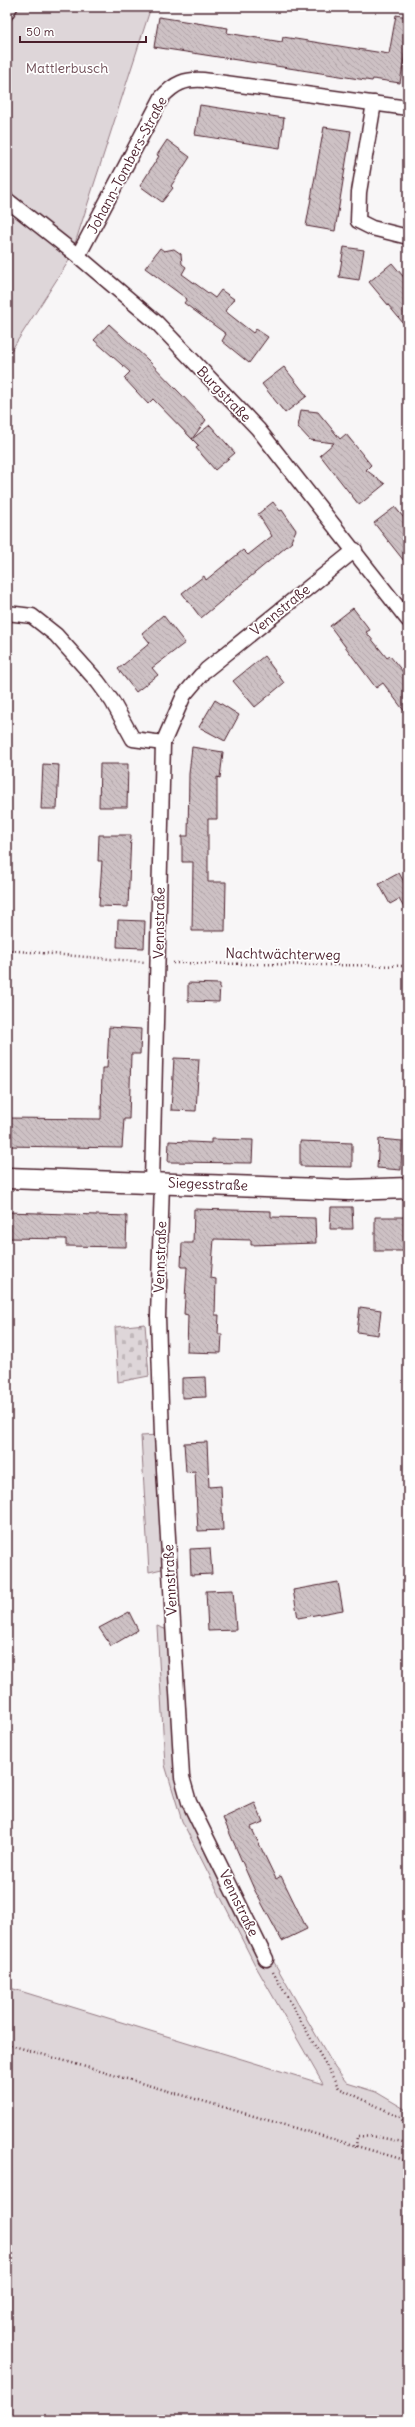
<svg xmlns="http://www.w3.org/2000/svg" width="415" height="2427" font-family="Delius,sans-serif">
	<defs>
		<pattern id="cemetery-stones" width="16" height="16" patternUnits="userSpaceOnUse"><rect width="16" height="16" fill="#ded6d9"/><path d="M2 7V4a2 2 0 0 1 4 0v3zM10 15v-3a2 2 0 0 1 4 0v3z" fill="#c0b7ba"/></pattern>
		<pattern id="building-back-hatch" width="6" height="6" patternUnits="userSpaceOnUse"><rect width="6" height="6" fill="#cdc1c4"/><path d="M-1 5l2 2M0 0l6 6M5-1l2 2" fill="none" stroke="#b2a5a9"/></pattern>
	</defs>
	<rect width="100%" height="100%" fill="#f8f6f7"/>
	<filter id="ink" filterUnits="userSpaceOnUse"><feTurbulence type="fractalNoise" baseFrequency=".025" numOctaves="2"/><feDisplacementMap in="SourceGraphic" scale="8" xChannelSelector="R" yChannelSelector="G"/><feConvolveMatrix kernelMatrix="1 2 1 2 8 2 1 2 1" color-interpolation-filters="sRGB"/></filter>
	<g filter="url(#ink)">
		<g fill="#ded6d9" stroke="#947a82">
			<path d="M7 7H151L70 259 7 357Z"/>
			<path d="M159 1435 166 1568 149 1572 141 1436Z"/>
			<path d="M157 1626 170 1631 179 1777 271 1957 335 2068 347 2083 376 2092 408 2111V2420H7V1987L323 2084 254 1963 182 1821 165 1765Z"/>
		</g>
		<path fill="url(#cemetery-stones)" stroke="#947a82" d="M145 1324 149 1376 118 1382 115 1327Z"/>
		<g fill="url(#building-back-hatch)" stroke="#4a1f2b">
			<path d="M396 15 408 17V34L400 83 373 79 372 81 154 47 159 17 228 28 227 33 282 42 283 37 389 54Z"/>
			<path d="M200 105 284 118 280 148 195 135Z"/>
			<path d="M324 127 351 131 335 231 306 226Z"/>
			<path d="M167 140 190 157 171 186 173 188 162 202 140 186 159 156 157 155Z"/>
			<path d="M344 247 364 250 359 280 339 277Z"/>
			<path d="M160 248 164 251 174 249 181 254 182 264 186 267 182 274 215 298 221 290 234 299 225 311 253 333 256 329 268 337 249 363 222 341 226 334 184 303 187 299 145 268Z"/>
			<path d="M392 263 408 282V329L369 282Z"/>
			<path d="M109 324 148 360 206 420 192 439 153 399 148 404 124 378 130 372 94 340Z"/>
			<path d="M284 367 307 396 285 413 262 384Z"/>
			<path d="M301 410 318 412 340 439 346 434 371 465 366 470 385 484 359 505 320 455 334 443 310 440 298 427Z"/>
			<path d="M210 425 235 453 215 470 196 448 199 446 192 439Z"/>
			<path d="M273 502 280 511 282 510 296 530 291 541 292 542 201 618 182 593 204 576 206 580 243 550 248 555 272 536 258 514Z"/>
			<path d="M395 507 408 523V566L374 523Z"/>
			<path d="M353 608 370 630 366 632 387 658 390 656 408 678V716L383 683 376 688 330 626Z"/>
			<path d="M163 615 185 643 152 668 158 675 136 692 118 669 150 643 142 633Z"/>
			<path d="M264 656 284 683 255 707 233 681Z"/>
			<path d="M215 700 239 715 225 741 199 727Z"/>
			<path d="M192 747 223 752 220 778 217 777V819H208V882H226L225 931H192L193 862H182V836H188L189 774Z"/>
			<path d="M43 764 59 765 57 809H41Z"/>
			<path d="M100 764H128L127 807H99Z"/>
			<path d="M99 835H131L128 907 99 906 102 861H98Z"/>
			<path d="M399 873 408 889V915L399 899 390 904 379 884Z"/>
			<path d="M118 920 145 921 144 948 117 947Z"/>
			<path d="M188 983 220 984 219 1002 188 1001Z"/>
			<path d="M109 1027 141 1029 140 1054H131L129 1119H124L122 1148 7 1146V1118L101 1119 102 1068H107Z"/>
			<path d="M174 1058 199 1059 196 1111 171 1110Z"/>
			<path d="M211 1139 253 1140 252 1163 168 1162 169 1141 211 1143Z"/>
			<path d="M379 1139 402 1141 401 1170 377 1168Z"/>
			<path d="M300 1141 352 1143V1167L300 1166Z"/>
			<path d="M331 1207H352L353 1229H330Z"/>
			<path d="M194 1209 271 1211V1217L315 1218 316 1243 251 1245V1240L214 1239 211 1278 216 1279 215 1315H219L218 1334H222L221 1353 187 1352 188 1315 184 1314 187 1267H181L182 1243H193Z"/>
			<path d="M7 1212 127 1216 126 1247 66 1246V1239L7 1238Z"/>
			<path d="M375 1217H405L406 1251H375Z"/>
			<path d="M360 1307 381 1310 378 1335 357 1332Z"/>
			<path d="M205 1377 206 1397 182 1398V1378Z"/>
			<path d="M207 1442 209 1487 221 1486 223 1530 198 1531 195 1471 186 1472 184 1443Z"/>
			<path d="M210 1548 212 1574 191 1575 190 1549Z"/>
			<path d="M338 1582 343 1610 298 1618 293 1590Z"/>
			<path d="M233 1590 236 1630 208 1631 206 1591Z"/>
			<path d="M129 1612 138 1630 111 1646 99 1628Z"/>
			<path d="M255 1803 263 1822 251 1827 276 1879 281 1876 307 1929 282 1941 254 1889 223 1818Z"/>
		</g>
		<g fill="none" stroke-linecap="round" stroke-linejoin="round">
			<g stroke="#4a1f2b" stroke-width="10">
				<path id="service" d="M7 18 14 7"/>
			</g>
			<g stroke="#4a1f2b" stroke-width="17">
				<g id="minor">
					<path d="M374 103 359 192 358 221 372 228 408 237"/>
					<path d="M7 200 78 256 157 323 258 429 408 620"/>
					<path d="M78 256 162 97C175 83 185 79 203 80L408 108"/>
					<path d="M7 613 32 616 56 635 98 682 112 701 133 739 163 743"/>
					<path d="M206 670 355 550"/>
					<path d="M152 1182 163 743 184 695 201 675"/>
					<path d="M162 1182 158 1317 162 1435 182 1777 189 1802 266 1959"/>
				</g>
			</g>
			<g stroke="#4a1f2b" stroke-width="23">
				<path id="secondary" d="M7 1178 349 1190 408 1188"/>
			</g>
			<g stroke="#4a1f2b" stroke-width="2.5" stroke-dasharray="1 3" stroke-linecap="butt">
				<path d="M7 950 144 962"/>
				<path d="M173 963 408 966"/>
				<path d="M273 1972 339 2088 400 2117 408 2128"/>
				<path d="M7 2044 408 2161"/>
				<path d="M356 2147 357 2136 378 2137 408 2143"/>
			</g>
			<use href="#service" stroke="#fff" stroke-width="7"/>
			<use href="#minor" stroke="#fff" stroke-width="14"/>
			<use href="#secondary" stroke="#fff" stroke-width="20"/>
		</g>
	</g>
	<g text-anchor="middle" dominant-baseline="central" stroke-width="3.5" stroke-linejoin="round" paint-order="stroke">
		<g font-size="14" fill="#6f4d56" stroke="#fff">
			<text x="67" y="68">Mattlerbusch</text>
		</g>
		<g font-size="14" fill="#4a1f2b" stroke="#fff">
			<text transform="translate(127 165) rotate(-62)">Johann-Tombers-Straße</text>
			<text transform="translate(224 394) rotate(46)">Burgstraße</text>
			<text transform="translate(280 610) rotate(-39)">Vennstraße</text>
			<text transform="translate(159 923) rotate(-89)">Vennstraße</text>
			<text transform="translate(283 954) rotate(1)">Nachtwächterweg</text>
			<text transform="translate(208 1184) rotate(2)">Siegesstraße</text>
			<text transform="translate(160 1257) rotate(-88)">Vennstraße</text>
			<text transform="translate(170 1580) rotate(-93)">Vennstraße</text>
			<text transform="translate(239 1903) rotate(64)">Vennstraße</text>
		</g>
	</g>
	<rect width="415" height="2427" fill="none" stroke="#fff" stroke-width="24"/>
	<rect x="12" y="12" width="391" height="2403" fill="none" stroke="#4a1f2b" stroke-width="1.5" filter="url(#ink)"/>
	<path d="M20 36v6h126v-6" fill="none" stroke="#4a1f2b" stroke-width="2"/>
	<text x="26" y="36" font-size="12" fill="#4a1f2b" stroke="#ffffff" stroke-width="3" paint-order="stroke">50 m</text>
</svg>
